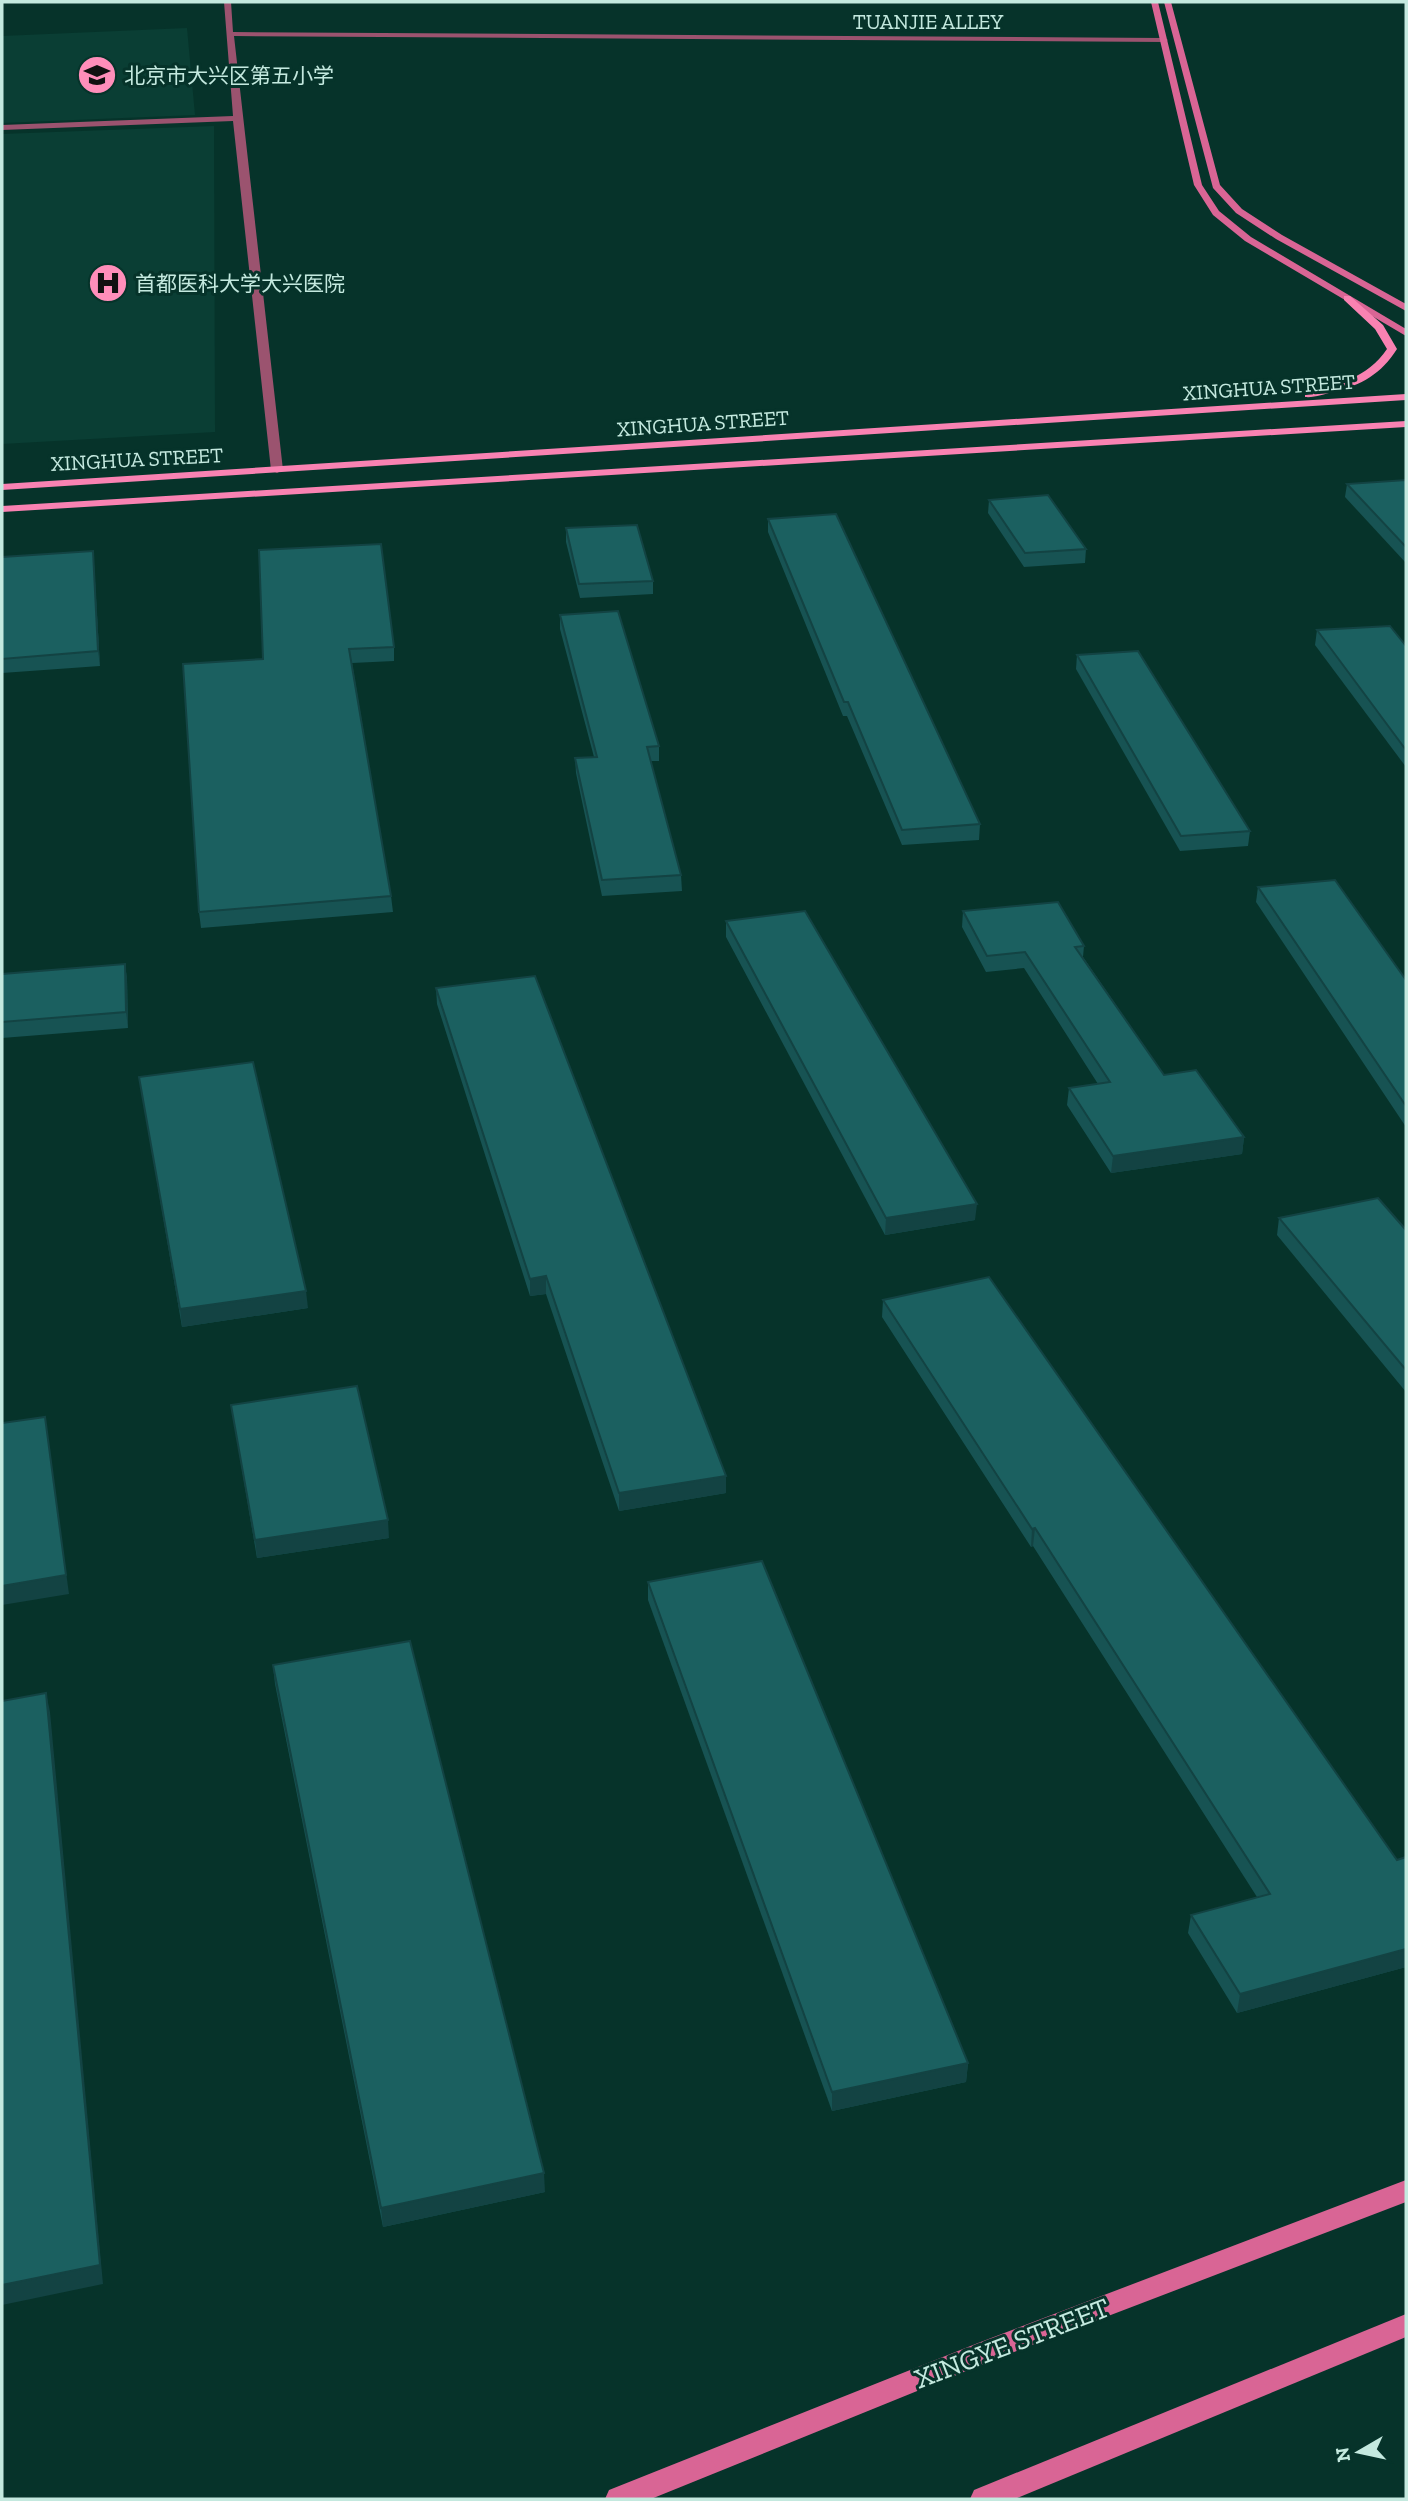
<svg xmlns="http://www.w3.org/2000/svg" width="1408" height="2501" font-family="'Zilla Slab','Noto Sans SC',serif">
	<rect width="100%" height="100%" fill="#06332a"/>
	<g fill="#0a3e34">
		<path d="M187 28 195 115 2 123V36Z"/>
		<path d="M214 126 215 432 2 444V134Z"/>
	</g>
	<g fill="none" stroke-linecap="round" stroke-linejoin="round">
		<path fill="#9b536f" fill-rule="evenodd" d="M224 2H231L233 32 1164 38 1168 40 1164 42 234 36 283 470 277 473 271 470 233 121 2 130V125L233 116Z"/>
		<g fill="#d96595" fill-rule="evenodd">
			<path d="M1151 2H1158L1202 185 1219 211 1251 237 1406 329V336L1245 241 1213 215 1194 185Z"/>
			<path d="M1164 2H1171L1220 185 1242 209 1282 235 1406 304V311L1276 239 1236 213 1213 188Z"/>
			<path d="M1406 2180V2202L996 2359 651 2499H605L609 2490 978 2343Z"/>
			<path d="M1406 2314V2337L1015 2499H970L974 2490Z"/>
		</g>
		<g fill="#f982b2" fill-rule="evenodd">
			<path d="M1344 296H1350L1383 325 1397 349C1381 374 1362 385 1333 392 1324 394 1314 398 1305 397V393C1338 385 1367 378 1387 349L1375 329 1344 300Z"/>
			<path d="M1406 394V400L2 490V484Z"/>
			<path d="M1406 421V427L2 512V506Z"/>
		</g>
	</g>
	<g fill="#175353">
		<path d="M1406 480V563L1345 497 1347 484Z"/>
		<path d="M989 500 1086 549 1085 563 1024 567 988 513Z"/>
		<path d="M768 519 980 824 979 840 902 845 847 716H843L768 532Z"/>
		<path d="M566 528 653 581V594L580 598 566 542Z"/>
		<path d="M259 550 394 647V661L352 663 391 896 393 912 201 928 199 912 263 659Z"/>
		<path d="M2 557 94 564 100 666 2 673Z"/>
		<path d="M560 615 659 746V761H651L681 875 682 891 602 896 576 773 575 758 594 757 560 629Z"/>
		<path d="M1317 630 1406 646V767L1315 645Z"/>
		<path d="M1077 655 1250 831 1248 846 1180 851 1076 669Z"/>
		<path d="M1258 887 1406 980V1127L1256 902Z"/>
		<path d="M963 911 1084 946 1083 957 1164 1075 1244 1137 1242 1154 1111 1173 1067 1105 1069 1088 1098 1084 1024 968 986 972 962 927Z"/>
		<path d="M726 921 975 1220 885 1235 726 937Z"/>
		<path d="M125 964 127 979 128 1028 2 1038V974Z"/>
		<path d="M436 988 726 1476V1493L619 1511 546 1294 530 1296 437 1004Z"/>
		<path d="M139 1077 308 1308 182 1327Z"/>
		<path d="M1279 1218 1406 1230V1392L1277 1235Z"/>
		<path d="M883 1300 1397 1860 1406 1857V1967L1237 2013 1188 1933 1191 1915 1257 1897 1033 1546 1031 1547 882 1317Z"/>
		<path d="M231 1405 389 1538 257 1558Z"/>
		<path d="M648 1582 968 2063 966 2082 832 2111 648 1600Z"/>
		<path d="M273 1665 545 2192 383 2227 275 1684Z"/>
	</g>
	<g fill="#134343">
		<path d="M93 551 94 564 100 666 98 651Z"/>
		<path d="M125 964 127 979 128 1028 126 1012Z"/>
		<path d="M1244 1137 1242 1154 1111 1173 1113 1156Z"/>
		<path d="M977 1204 975 1220 885 1235 886 1218Z"/>
		<path d="M546 1276V1294L530 1296V1279Z"/>
		<path d="M306 1291 308 1308 182 1327 180 1309Z"/>
		<path d="M45 1417 69 1594 2 1605V1586Z"/>
		<path d="M726 1476V1493L619 1511V1493Z"/>
		<path d="M388 1520 389 1538 257 1558 255 1540Z"/>
		<path d="M1035 1528 1033 1546 1031 1547 1032 1529Z"/>
		<path d="M46 1693 50 1712 103 2284 2 2305V2285Z"/>
		<path d="M1406 1949V1967L1237 2013 1240 1994Z"/>
		<path d="M968 2063 966 2082 832 2111V2092Z"/>
		<path d="M544 2173 545 2192 383 2227 381 2208Z"/>
	</g>
	<g fill="#1b6060" stroke="#134343" stroke-width="2">
		<path d="M1406 480V547L1347 484Z"/>
		<path d="M1048 495 1086 549 1025 553 989 500Z"/>
		<path d="M836 514 980 824 902 830 848 702H844L768 519Z"/>
		<path d="M637 525 653 581 579 584 566 528Z"/>
		<path d="M381 544 394 647 349 649 391 896 199 912 183 664 263 659 259 550Z"/>
		<path d="M93 551 98 651 2 659V557Z"/>
		<path d="M618 611 659 746 647 747 681 875 602 880 575 758 597 757 560 615Z"/>
		<path d="M1390 626 1406 646V750L1317 630Z"/>
		<path d="M1138 651 1250 831 1181 836 1077 655Z"/>
		<path d="M1335 880 1406 980V1106L1258 887Z"/>
		<path d="M1058 902 1084 946 1075 947 1164 1075 1196 1070 1244 1137 1113 1156 1069 1088 1110 1082 1025 952 987 956 963 911Z"/>
		<path d="M805 911 977 1204 886 1218 726 921Z"/>
		<path d="M125 964 126 1012 2 1022V974Z"/>
		<path d="M535 976 726 1476 619 1493 546 1276 530 1279 436 988Z"/>
		<path d="M253 1062 306 1291 180 1309 139 1077Z"/>
		<path d="M1378 1198 1406 1230V1370L1279 1218Z"/>
		<path d="M989 1277 1397 1860 1406 1857V1949L1240 1994 1191 1915 1270 1894 1035 1528 1032 1529 883 1300Z"/>
		<path d="M357 1386 388 1520 255 1540 231 1405Z"/>
		<path d="M45 1417 66 1575 2 1586V1423Z"/>
		<path d="M762 1561 968 2063 832 2092 648 1582Z"/>
		<path d="M410 1641 544 2173 381 2208 273 1665Z"/>
		<path d="M46 1693 100 2265 2 2285V1701Z"/>
	</g>
	<defs>
		<g id="school-disc" transform="scale(2.0125)"><circle r="9.5" fill="#ff8eba" stroke="#06332a"/><path d="M0-5L7-2L0 1L-7-2ZM-4 1L0 2.5L4 1V4Q0 6-4 4Z" fill="#111"/></g>
		<g id="hospital-disc" transform="scale(2.0125)"><circle r="9.5" fill="#ff8eba" stroke="#06332a"/><path d="M-5-5h3v3.5h4V-5h3V5h-3V1.5h-4V5h-3Z" fill="#111"/></g>
	</defs>
	<g fill-rule="evenodd">
		<use href="#school-disc" x="97" y="75"/>
		<use href="#hospital-disc" x="108" y="283"/>
	</g>
	<g text-anchor="middle" dominant-baseline="central" stroke-width="6" stroke-linejoin="round" paint-order="stroke">
		<g font-size="21" fill="#c4e9df" stroke="#06332a">
			<text x="928" y="21">TUANJIE ALLEY</text>
			<text transform="translate(1269 387) rotate(-4)">XINGHUA STREET</text>
			<text transform="translate(703 423) rotate(-4)">XINGHUA STREET</text>
			<text transform="translate(137 459) rotate(-3)">XINGHUA STREET</text>
		</g>
		<g font-size="21" fill="#c4e9df" stroke="#06332a" text-anchor="start">
			<text x="124" y="75">北京市大兴区第五小学</text>
			<text x="135" y="283">首都医科大学大兴医院</text>
		</g>
		<g font-size="28" fill="#c4e9df" stroke="#06332a">
			<text transform="translate(1012 2343) rotate(-21)">XINGYE STREET</text>
		</g>
	</g>
	<rect width="1408" height="2501" fill="none" stroke="#c4e9df" stroke-width="7"/>
	<g transform="translate(1359 2452) rotate(261)" stroke="#06332a" stroke-width="5" paint-order="stroke">
	<path d="M0-5L12 26L0 18L-12 26Z" fill="#c4e9df"/>
	<text y="-10" font-size="19" font-weight="bold" text-anchor="middle" fill="#c4e9df">N</text>
	</g>
</svg>
